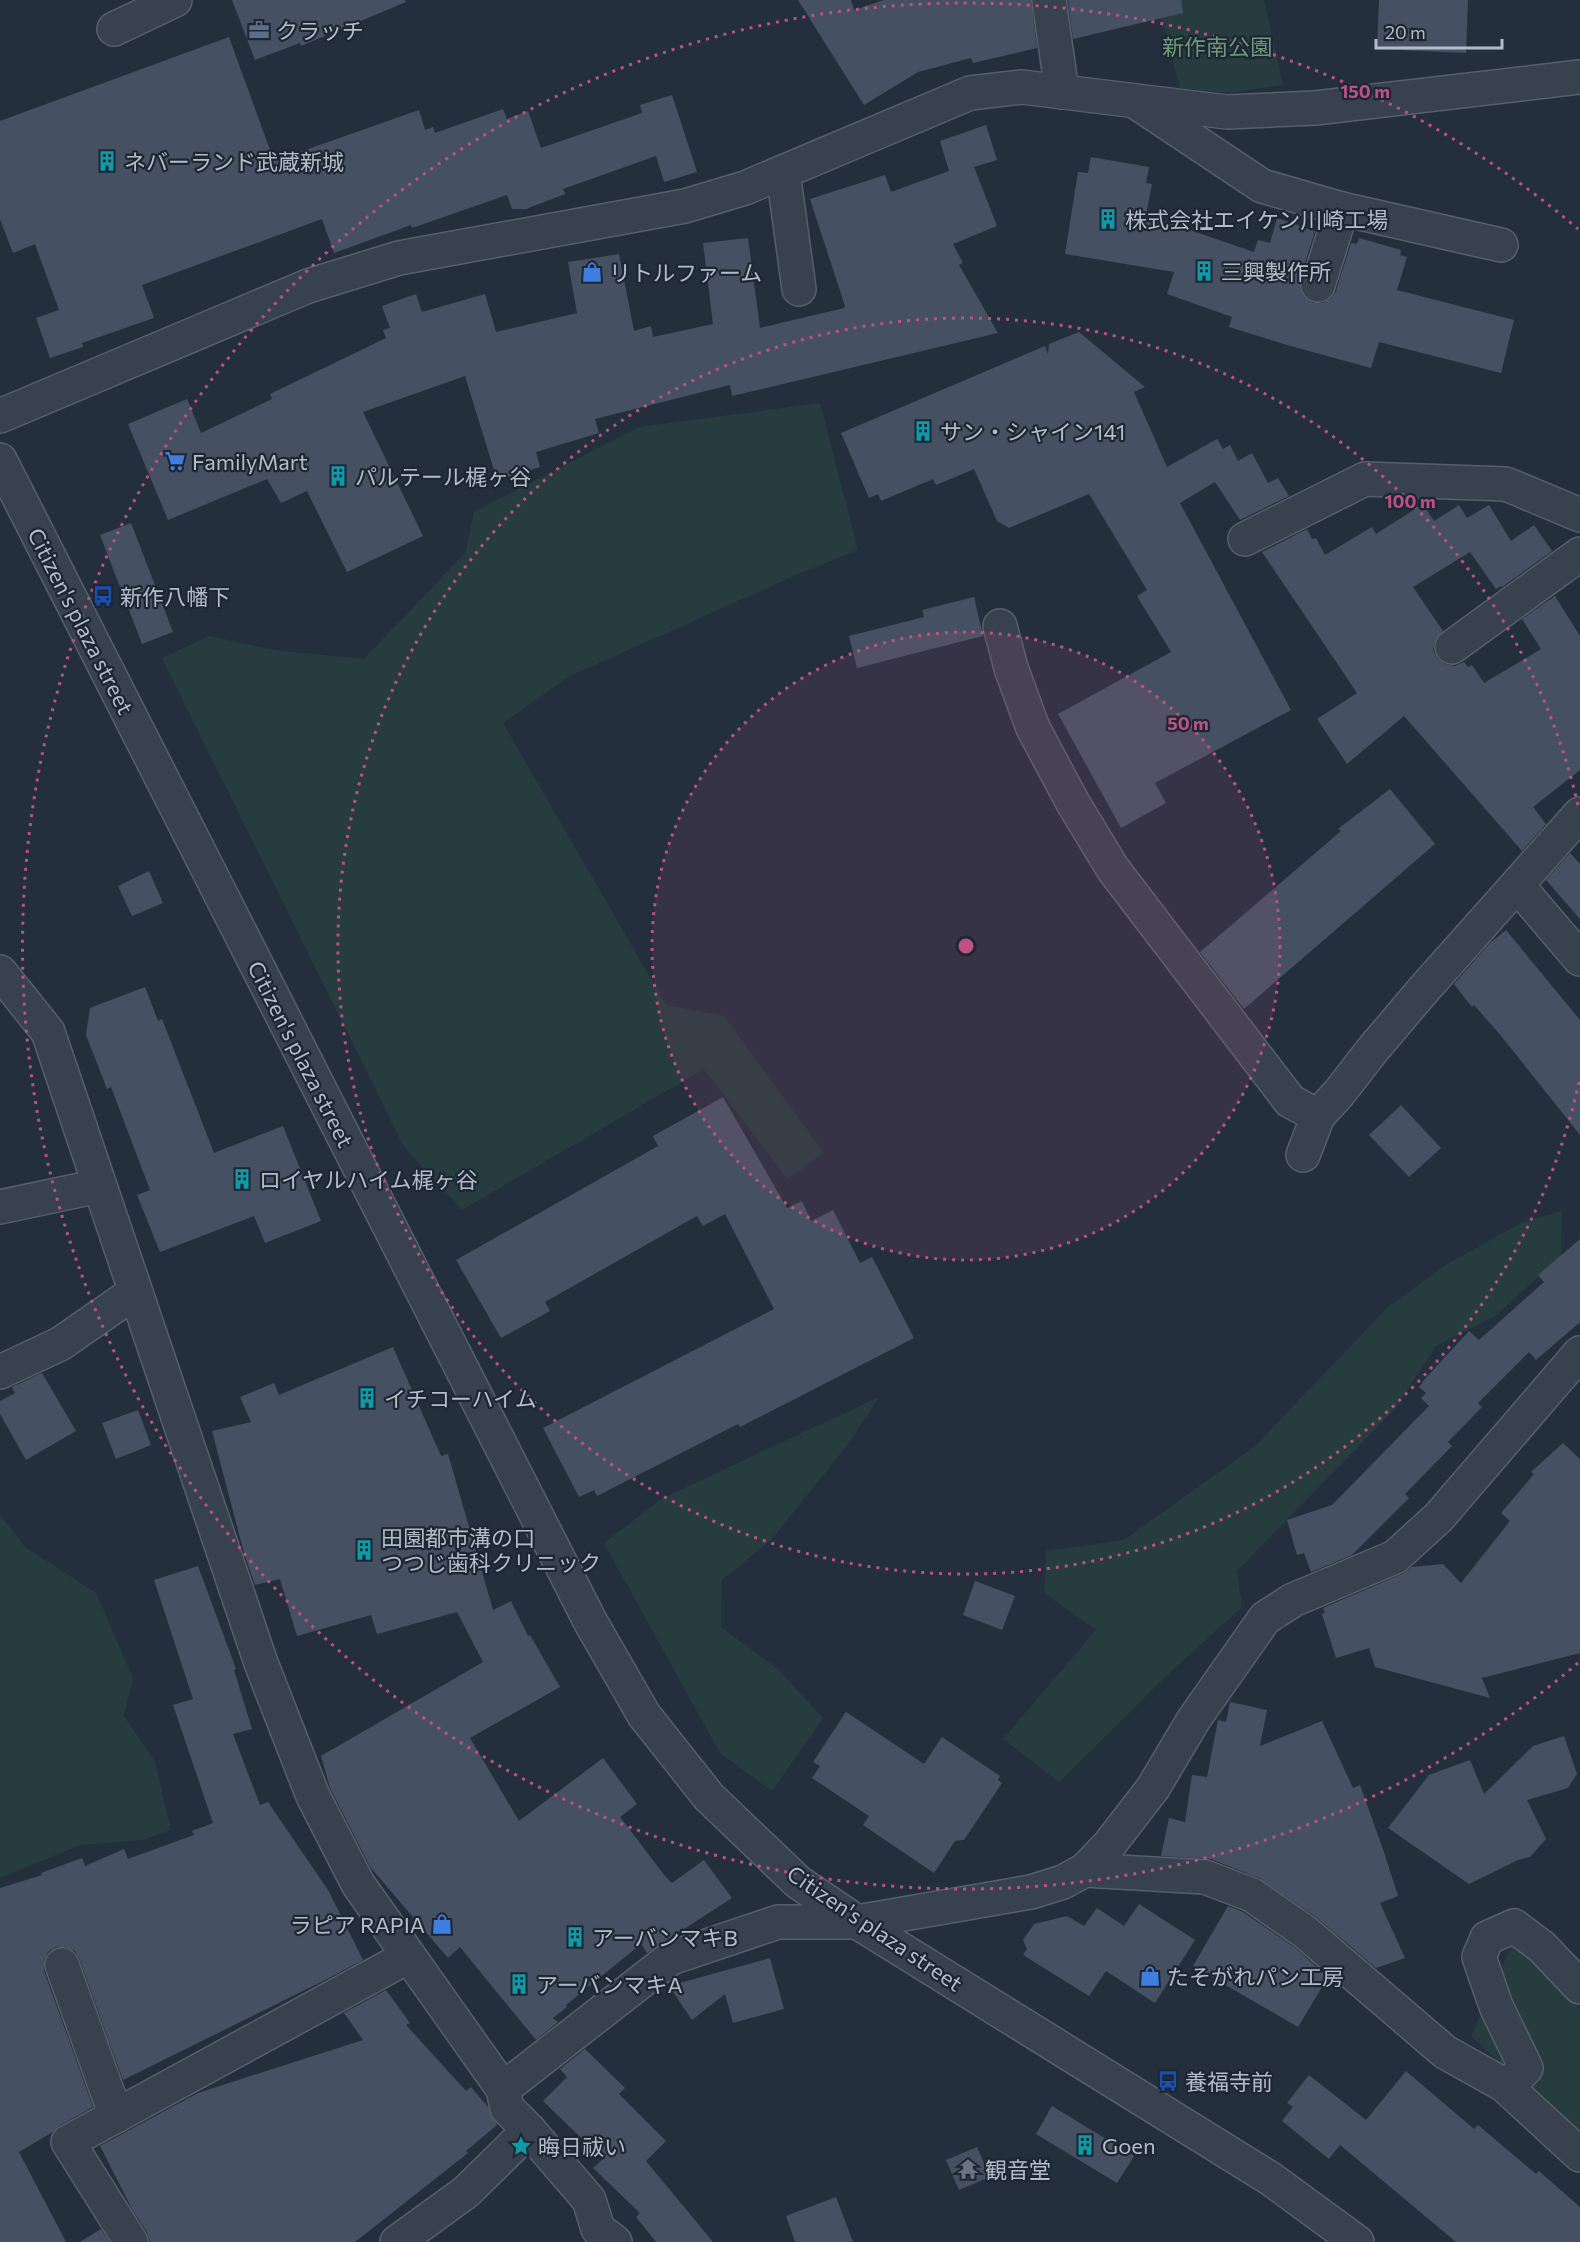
<svg xmlns="http://www.w3.org/2000/svg" width="1580" height="2242" font-family="Commissioner,'Noto Sans JP',sans-serif">
	<rect width="100%" height="100%" fill="#242f3e"/>
	<g fill="#263c3f">
		<path d="M1157 0H1264L1283 85 1227 93 1180 88Z"/>
		<path d="M820 403 858 550 803 572 570 676 503 723 666 1005 724 1016 824 1153 787 1179 704 1069 462 1210 404 1147 162 658 209 636 274 650 364 659 466 552 474 512 639 427Z"/>
		<path d="M1562 1211 1561 1256 1495 1316 1436 1346 1394 1410 1237 1571 1242 1607 1166 1676 1059 1782 1003 1739 1096 1630 1044 1593 1046 1551 1124 1540 1254 1447 1388 1307 1447 1264 1523 1222Z"/>
		<path d="M879 1397 846 1447 771 1540 722 1580 721 1627 779 1670 823 1718 772 1791 720 1753 604 1543 663 1498Z"/>
		<path d="M0 1515 25 1547 96 1593 133 1678 124 1716 155 1762 171 1830 143 1840 80 1845 0 1878Z"/>
		<path d="M1512 1944 1580 2008V2140L1471 2036Z"/>
	</g>
	<g fill="#455162">
		<path d="M232 0H405L406 2 301 46 300 43 255 60Z"/>
		<path d="M798 0H851L854 10 884 0H1031L1037 48 973 63 971 58 918 72 864 105Z"/>
		<path d="M1068 0H1181L1183 13 1073 39Z"/>
		<path d="M1379 0H1468L1466 53 1377 49Z"/>
		<path d="M229 37 274 161 419 110 425 130 433 127 435 133 503 109 507 119 528 111 541 148 642 113 640 105 672 95 697 172 664 182 656 156 563 189 565 194 526 209H512L507 195 412 228 411 225 334 253 322 219 142 285 154 318 82 343 83 347 50 358 36 318 59 310 35 244 13 253 0 219V121Z"/>
		<path d="M986 125 997 160 974 167 997 226 953 244 963 263 959 265 998 333 732 396 730 385 595 419 599 433 536 452 540 467 497 480 465 376 363 412 423 536 347 572 307 491 281 503 267 479 168 520 128 424 187 399 201 433 272 399 270 394 386 338 383 330 390 328 382 306 416 294 422 312 485 294 496 332 577 313 568 262 619 254 634 331 651 326 653 337 713 324 703 243 748 238 760 328 844 308 845 306 810 199 885 175 891 192 949 171 940 141Z"/>
		<path d="M1091 157 1149 167 1146 183 1152 184 1146 215 1254 252 1258 240 1270 243 1277 218 1315 231 1300 279V288L1304 297 1313 303H1323L1331 298 1336 291 1351 243 1357 244 1359 238 1401 250 1400 255 1407 257 1397 290 1514 320 1501 373 1379 342 1371 368 1287 345 1229 327 1232 317 1167 294 1174 272 1065 254 1078 172 1088 173Z"/>
		<path d="M1079 332 1145 387 1134 392 1167 467 1217 439 1223 449 1230 445 1238 461 1252 453 1268 483 1278 478 1289 496 1240 520 1215 482 1180 503 1291 710 1155 783 1166 803 1121 828 1058 714 1171 652 1137 596 1147 590 1089 494 1009 528 997 521 974 469 936 485 933 479 881 501 878 494 869 498 841 433 1045 346 1048 354 1049 344Z"/>
		<path d="M1423 504 1434 521 1459 505 1467 518 1489 505 1511 541 1534 525 1552 551 1502 587 1501 586 1496 589 1470 552 1413 587 1443 631 1435 640 1433 650 1437 658 1445 664 1455 666 1464 662 1468 667 1472 665 1484 683 1541 649 1522 619 1555 596 1580 636V770L1533 807 1546 824 1522 851 1404 716 1347 764 1317 719 1357 693 1262 552 1307 529 1312 539 1316 538 1325 555 1372 527 1376 534Z"/>
		<path d="M131 523 173 632 142 644 100 535Z"/>
		<path d="M974 597 983 636 857 668 849 636 924 617 922 610Z"/>
		<path d="M1390 789 1435 844 1244 1009 1200 952 1341 831 1338 829Z"/>
		<path d="M1570 853 1580 864V919L1546 880Z"/>
		<path d="M149 871 163 903 132 916 118 886Z"/>
		<path d="M1506 930 1580 1020V1135L1502 1037 1474 1005 1472 1007 1454 984 1490 943Z"/>
		<path d="M145 987 158 1021 162 1019 214 1153 283 1126 321 1221 265 1243 254 1216 160 1252 137 1195 150 1190 111 1087 107 1089 86 1035 90 1008Z"/>
		<path d="M723 1097 787 1208 802 1201 811 1221 833 1210 860 1263 872 1257 914 1338 740 1427 738 1424 597 1496 594 1490 579 1497 543 1428 774 1309 725 1214 703 1226 697 1216 545 1302 550 1311 501 1338 456 1260 658 1146 653 1136Z"/>
		<path d="M1401 1105 1441 1148 1409 1177 1369 1135Z"/>
		<path d="M1580 1239V1325L1579 1323 1536 1360 1529 1352 1478 1403 1482 1407 1448 1442 1452 1446 1405 1494 1409 1498 1352 1555 1311 1572 1304 1553 1297 1555 1287 1520 1332 1505 1429 1406 1421 1398 1426 1393 1419 1387 1424 1380 1469 1331 1479 1340 1544 1282 1538 1275Z"/>
		<path d="M393 1347 441 1456 448 1454 493 1610 511 1601 528 1636 530 1635 560 1687 470 1738 519 1821 603 1758 637 1804 620 1817 665 1876 672 1883 704 1860 732 1898 647 1953 641 1944 566 2005 567 2007 553 2018 558 2022 536 2040 460 1947 448 1958 371 1868 330 1788 321 1756 483 1662 457 1612 377 1634 371 1615 297 1636 280 1579 255 1585 244 1553 212 1431 251 1422 240 1397 274 1383 279 1395Z"/>
		<path d="M42 1373 76 1431 26 1460 0 1414V1401L15 1393 12 1387Z"/>
		<path d="M138 1410 151 1445 116 1459 102 1423Z"/>
		<path d="M1563 1443 1580 1459V1653L1482 1678 1490 1698 1375 1667 1369 1648 1336 1658 1322 1614 1325 1613 1323 1608 1402 1574 1412 1567 1443 1564 1461 1583 1510 1521 1501 1513 1534 1474 1531 1472Z"/>
		<path d="M198 1566 236 1669 234 1670 252 1729 233 1734 260 1805 268 1802 328 1890 363 1960 323 1981 123 2080 79 1958 75 1951 66 1947H56L48 1952 44 1961V1971L93 2107 59 2126 51 2133 19 2152 66 2242H0V1888L42 1875 41 1873 82 1858 85 1866 124 1849 128 1859 194 1835 192 1831 213 1823 173 1705 193 1699 154 1580Z"/>
		<path d="M975 1581 1015 1596 1002 1630 963 1615Z"/>
		<path d="M1230 1702 1267 1710 1260 1746 1322 1721 1353 1788 1360 1785 1384 1852 1398 1896 1380 1903 1405 1958 1376 1968 1316 1917 1259 1878 1211 1859 1161 1856 1169 1818 1185 1822 1192 1775 1207 1777 1218 1720 1226 1722Z"/>
		<path d="M846 1712 924 1764 942 1737 1000 1776 998 1780 1002 1783 964 1840 955 1841 934 1873 863 1825 869 1816 812 1778 820 1766 813 1762Z"/>
		<path d="M1564 1736 1577 1774 1568 1788 1527 1800 1546 1839 1530 1857 1518 1860 1469 1884 1388 1828 1429 1775 1470 1760 1484 1794 1533 1746Z"/>
		<path d="M1139 1904 1195 1940 1155 2003 1106 1971 1089 1996 1023 1955 1027 1949 1023 1940 1034 1924 1067 1916 1084 1926 1097 1908 1124 1926Z"/>
		<path d="M1228 1906 1243 1912 1294 1947 1328 1977 1298 2027 1193 1966Z"/>
		<path d="M770 1958 784 2009 733 2023 725 1994 692 2020 669 1986Z"/>
		<path d="M386 1990 410 2023 406 2025 466 2091 471 2087 488 2107 497 2125 466 2151 468 2153 355 2242H150L147 2232 132 2209 100 2146 198 2093 363 2040 344 2013Z"/>
		<path d="M585 2049 625 2088 619 2094 666 2141 646 2161 713 2242H656L636 2217 640 2213 593 2168 603 2159 543 2101 567 2077 560 2069Z"/>
		<path d="M1406 2071 1474 2129 1478 2125 1536 2174 1539 2171 1580 2207V2242H1456L1340 2145 1329 2159 1282 2121 1293 2107 1287 2103 1309 2075 1366 2120Z"/>
		<path d="M1052 2106 1134 2156 1117 2183 1036 2134Z"/>
		<path d="M977 2147 990 2177 959 2190 946 2160Z"/>
		<path d="M836 2197 853 2242H795L786 2216Z"/>
		<path d="M101 2229 109 2242H80Z"/>
	</g>
	<g fill="none" stroke-linecap="round" stroke-linejoin="round">
		<g stroke="#565f6c" stroke-width="36">
			<g id="minor">
				<path d="M1049 0 1062 92"/>
				<path d="M114 29 175 0"/>
				<path d="M1139 104 1262 186 1342 209 1501 245"/>
				<path d="M783 172 799 289"/>
				<path d="M1318 285 1342 209"/>
				<path d="M0 416 308 286 399 258 685 206 745 188 970 93 1022 87 1227 112 1315 108 1580 77"/>
				<path d="M0 460 590 1621 644 1715 709 1797 798 1882 857 1922 1271 2179 1357 2242"/>
				<path d="M1245 539 1365 479 1506 484 1580 515"/>
				<path d="M1000 626 1011 668 1033 728 1073 803 1113 869 1290 1101 1318 1116"/>
				<path d="M1452 647 1580 554"/>
				<path d="M1517 885 1580 959"/>
				<path d="M0 972 48 1032 261 1663 313 1796 358 1884 503 2089 671 1958 778 1922H857L1031 1892 1063 1882 1085 1870 1109 1845 1153 1788 1194 1719 1265 1618 1293 1600 1395 1557 1438 1518 1580 1353"/>
				<path d="M1303 1155 1318 1116 1339 1093 1374 1048 1425 988 1580 814"/>
				<path d="M0 1207 99 1186"/>
				<path d="M0 1372 60 1344 135 1292"/>
				<path d="M1085 1870 1205 1877 1252 1895 1305 1932 1445 2052 1504 2085 1516 2078 1526 2068 1496 2006 1479 1957 1487 1938 1514 1926 1542 1947 1580 1987"/>
				<path d="M62 1965 116 2116"/>
				<path d="M1504 2085 1580 2155"/>
				<path d="M503 2089 507 2108 529 2130 589 2200 598 2229 615 2242"/>
				<path d="M131 2242 68 2142 407 1957"/>
				<path d="M397 2242 466 2192 529 2130"/>
			</g>
		</g>
		<use href="#minor" stroke="#38414e" stroke-width="33"/>
	</g>
	<circle cx="966" cy="946" r="314" fill="#bd5182" fill-opacity=".12"/>
	<g fill="none" stroke="#bd5182" stroke-width="3" stroke-dasharray="3 6">
		<circle cx="966" cy="946" r="314"/>
		<path d="M1579 1082A628 628 0 1 1 1579 810"/>
		<path d="M1578 1663A943 943 0 1 1 1578 229"/>
	</g>
	<defs>
		<g id="office-bare" transform="scale(1.62)"><path d="M-6-3h4V-5.5h4V-3h4V5H-6ZM-1-4.5V-3h2v-1.5ZM-6 0V1H6V0Z" fill="#5c6f8a" stroke="#1d2633" stroke-width="2.5" paint-order="stroke"/></g>
		<g id="building-bare" transform="scale(1.62)"><path d="M-4-6H4V6H1V3H-1V6H-4ZM-2.5-4.3h1.7v1.8h-1.7ZM.8-4.3h1.7v1.8H.8ZM-2.5-1h1.7V.8h-1.7ZM.8-1h1.7V.8H.8Z" fill="#0f9aa8" stroke="#1d2633" stroke-width="2.5" paint-order="stroke"/></g>
		<g id="shop-bare" transform="scale(1.62)"><path d="M-5-2.5h2.3a2.7 3.5 0 0 1 5.4 0H5L5.5 6h-11ZM-1.5-2.5h3a1.5 2.3 0 0 0-3 0Z" fill="#3f7fe0" stroke="#1d2633" stroke-width="2.5" paint-order="stroke"/></g>
		<g id="supermarket-bare" transform="scale(1.62)"><path d="M-6-5.5h2.5l.6 2H6L4.5 2H-2.5L-4.4-4H-6ZM-1.5 3.2a1.3 1.3 0 1 0 .1 0ZM3 3.2a1.3 1.3 0 1 0 .1 0Z" fill="#3f7fe0" stroke="#1d2633" stroke-width="2.5" paint-order="stroke"/></g>
		<g id="bus-bare" transform="scale(1.62)"><path d="M-5-6H5V4H4V6H2V4H-2V6H-4V4H-5ZM-3.5-4V0h7V-4ZM-3.5 1.2v1.5H-2V1.2ZM2 1.2v1.5H3.5V1.2Z" fill="#1a4fb4" stroke="#1d2633" stroke-width="2.5" paint-order="stroke"/></g>
		<g id="sight-bare" transform="scale(1.62)"><path d="M0-6L1.8-2.2L6-1.7L2.9 1.2L3.7 5.4L0 3.3L-3.7 5.4L-2.9 1.2L-6-1.7L-1.8-2.2Z" fill="#0f9aa8" stroke="#1d2633" stroke-width="2.5" paint-order="stroke"/></g>
		<g id="temple-bare" transform="scale(1.62)"><path d="M0-6L5-2H3V0L6.5 2.5H4V6H1.5V3h-3V6H-4V2.5H-6.5L-3 0V-2H-5Z" fill="#6b7280" stroke="#1d2633" stroke-width="2.5" paint-order="stroke"/></g>
	</defs>
	<g fill-rule="evenodd">
		<use href="#office-bare" x="259" y="30"/>
		<use href="#building-bare" x="107" y="161"/>
		<use href="#building-bare" x="1108" y="219"/>
		<use href="#building-bare" x="1204" y="271"/>
		<use href="#shop-bare" x="592" y="272"/>
		<use href="#building-bare" x="923" y="431"/>
		<use href="#supermarket-bare" x="175" y="461"/>
		<use href="#building-bare" x="338" y="476"/>
		<use href="#bus-bare" x="103" y="596"/>
		<use href="#building-bare" x="242" y="1179"/>
		<use href="#building-bare" x="367" y="1398"/>
		<use href="#building-bare" x="364" y="1550"/>
		<use href="#shop-bare" x="442" y="1924"/>
		<use href="#building-bare" x="575" y="1937"/>
		<use href="#shop-bare" x="1150" y="1976"/>
		<use href="#building-bare" x="519" y="1984"/>
		<use href="#bus-bare" x="1168" y="2081"/>
		<use href="#building-bare" x="1085" y="2145"/>
		<use href="#sight-bare" x="521" y="2146"/>
		<use href="#temple-bare" x="968" y="2169"/>
	</g>
	<g text-anchor="middle" dominant-baseline="central" stroke-width="4.5" stroke-linejoin="round" paint-order="stroke">
		<g font-size="22" fill="#b4bcc9" stroke="#1d2633" text-anchor="start">
			<text x="276" y="30">クラッチ</text>
			<text x="124" y="161">ネバーランド武蔵新城</text>
			<text x="1125" y="219">株式会社エイケン川崎工場</text>
			<text x="1221" y="271">三興製作所</text>
			<text x="609" y="272">リトルファーム</text>
			<text x="940" y="431">サン・シャイン141</text>
			<text x="192" y="461">FamilyMart</text>
			<text x="355" y="476">パルテール梶ヶ谷</text>
			<text x="120" y="596">新作八幡下</text>
			<text x="259" y="1179">ロイヤルハイム梶ヶ谷</text>
			<text x="384" y="1398">イチコーハイム</text>
			<text x="381" y="1537">田園都市溝の口<tspan x="381" dy="25">つつじ歯科クリニック</tspan></text>
			<text x="425" y="1924" text-anchor="end">ラピア RAPIA</text>
			<text x="592" y="1937">アーバンマキB</text>
			<text x="1167" y="1976">たそがれパン工房</text>
			<text x="536" y="1984">アーバンマキA</text>
			<text x="1185" y="2081">養福寺前</text>
			<text x="1102" y="2145">Goen</text>
			<text x="538" y="2146">晦日祓い</text>
			<text x="985" y="2169">観音堂</text>
		</g>
		<g font-size="22" fill="#6b9a76" stroke="#1d2633">
			<text x="1217" y="46">新作南公園</text>
		</g>
		<g font-size="22" fill="#b4bcc9" stroke="#1d2633">
			<text transform="translate(81 621) rotate(63)">Citizen's plaza street</text>
			<text transform="translate(301 1054) rotate(63)">Citizen's plaza street</text>
			<text transform="translate(875 1928) rotate(34)">Citizen's plaza street</text>
		</g>
	</g>
	<circle cx="966" cy="946" r="9" fill="#bd5182" stroke="#1d2633" stroke-width="3"/>
	<g font-size="18" text-anchor="middle" font-weight="bold" fill="#bd5182" stroke="#1d2633" stroke-width="4.5" stroke-linejoin="round" paint-order="stroke">
		<text x="1365" y="98">150 m</text>
		<text x="1410" y="508">100 m</text>
		<text x="1188" y="730">50 m</text>
	</g>
	<path d="M1376 39v9h126v-9" fill="none" stroke="#b4bcc9" stroke-width="3"/>
	<text x="1385" y="39" font-size="18" fill="#b4bcc9" stroke="#1d2633" stroke-width="4.5" paint-order="stroke">20 m</text>
</svg>
